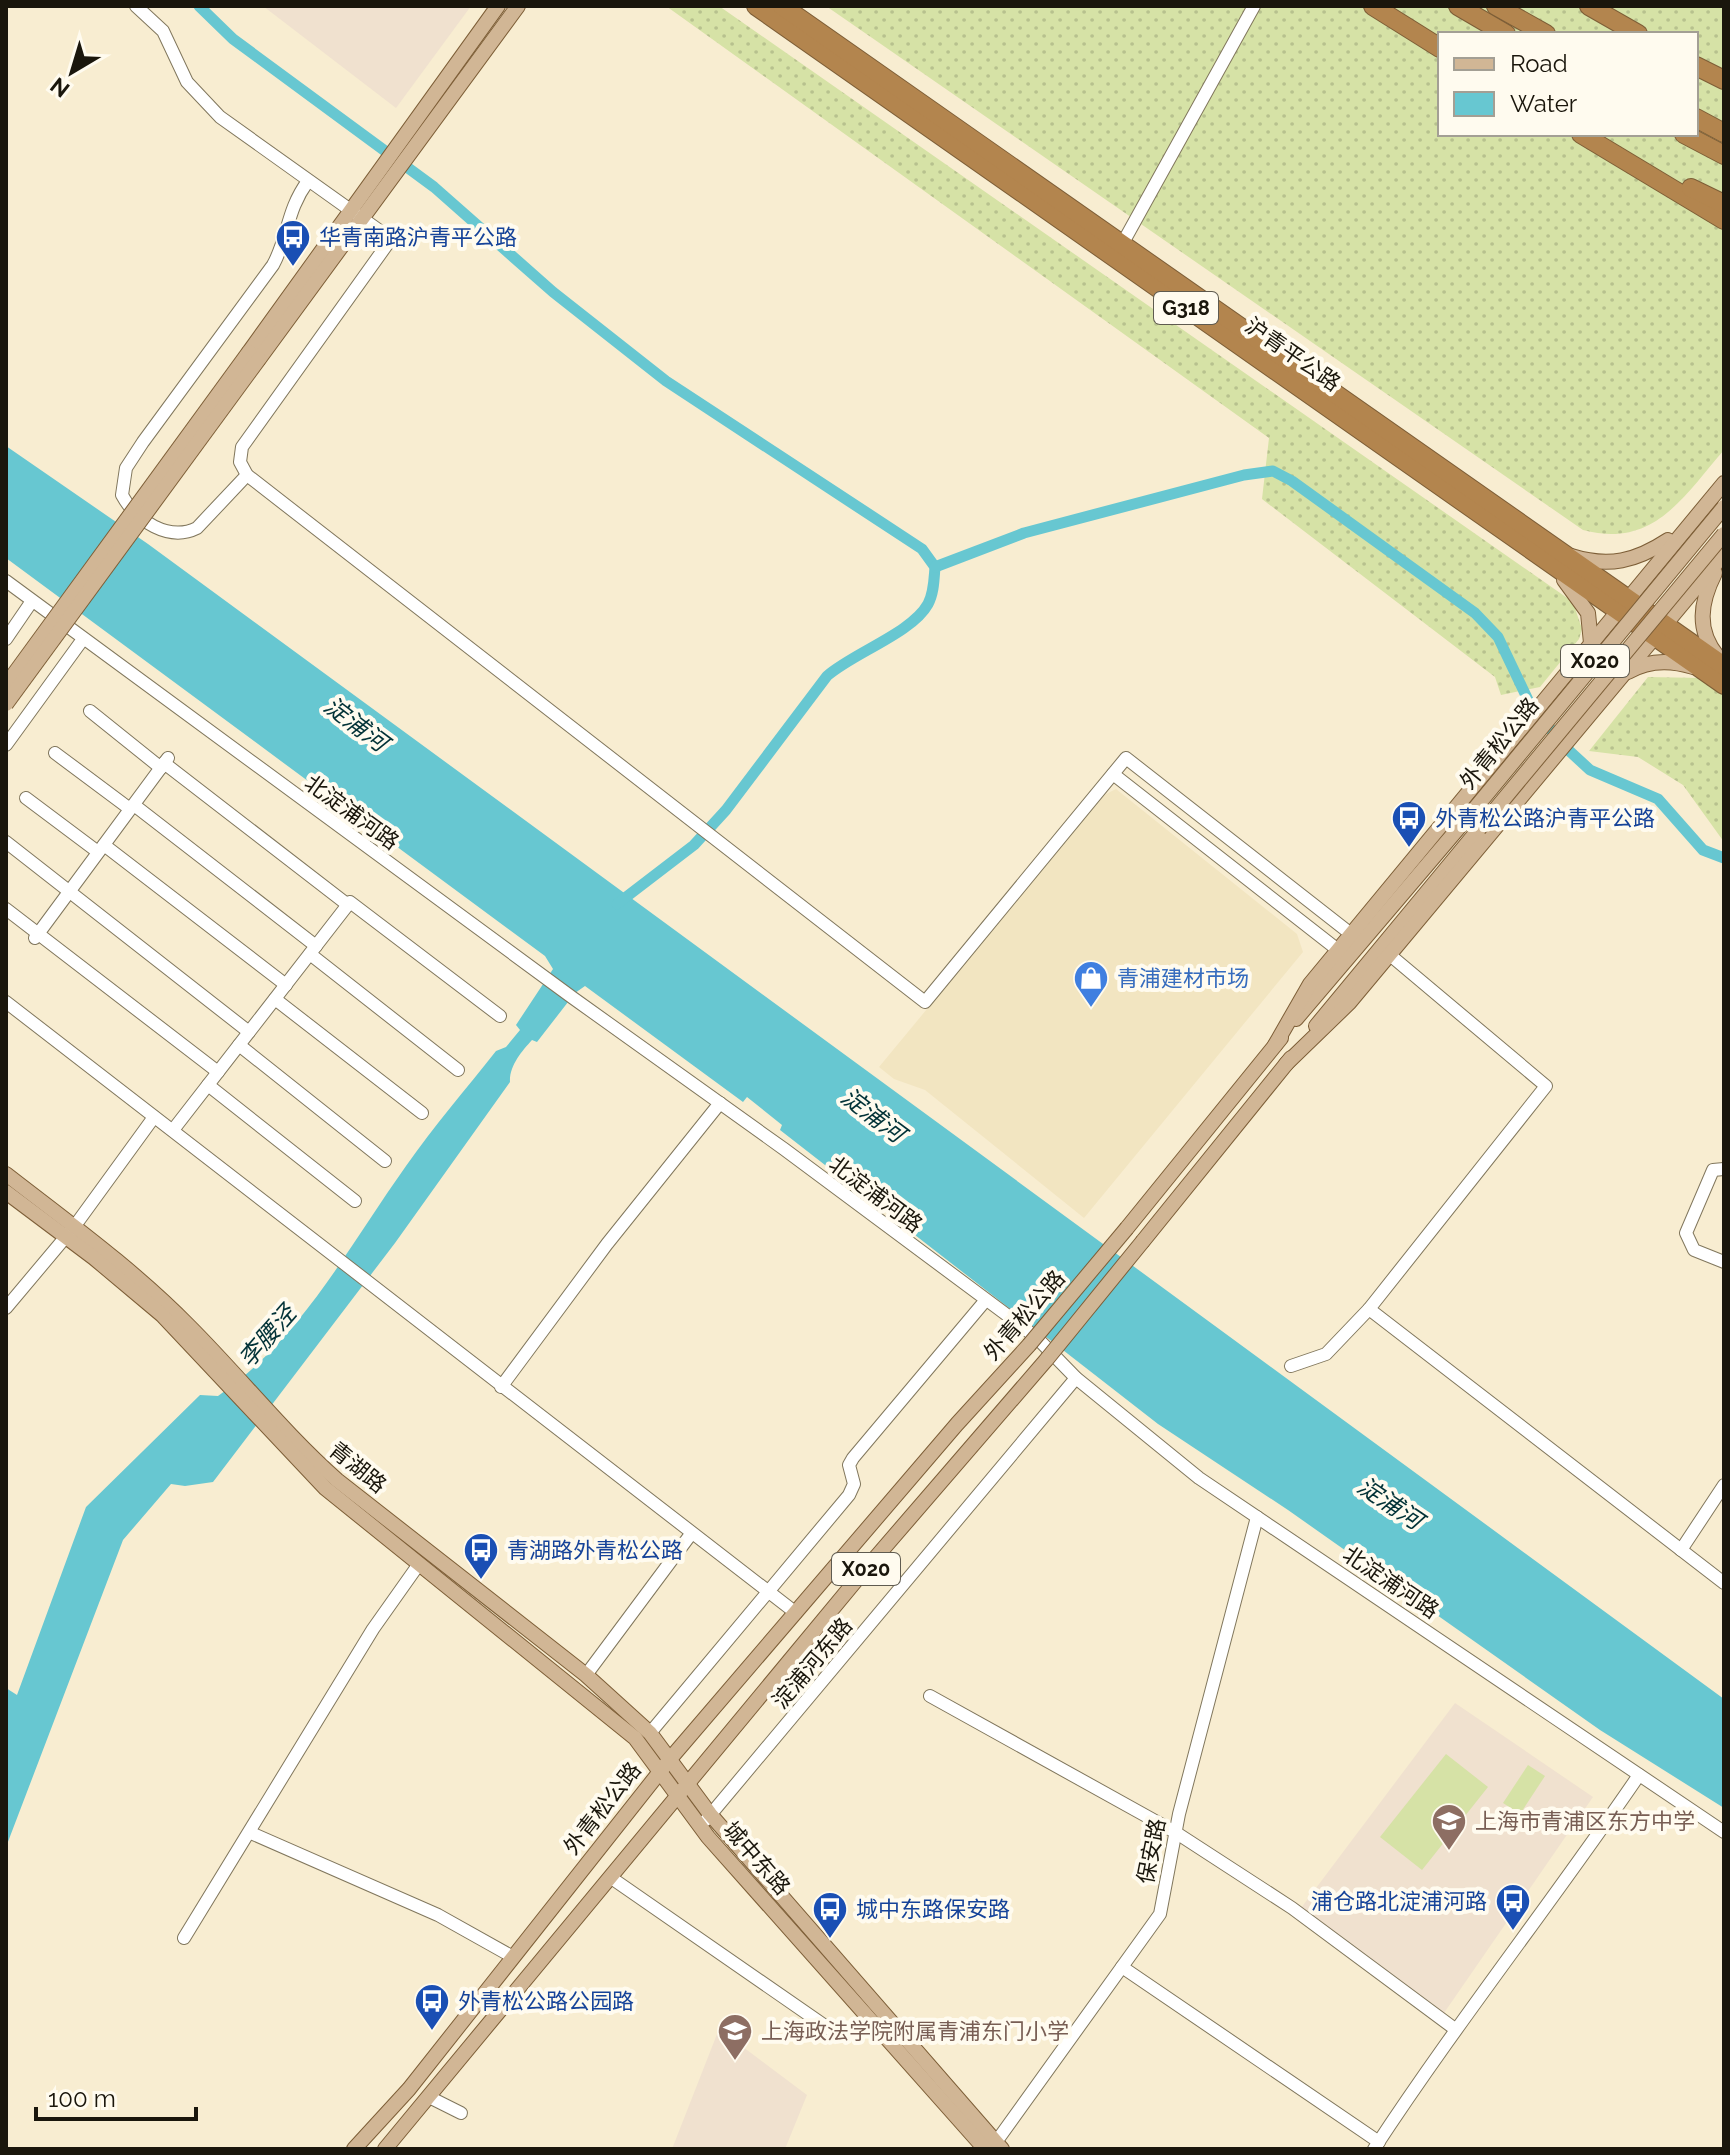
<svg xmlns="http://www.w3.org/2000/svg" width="1730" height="2155" font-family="Raleway,'Noto Sans SC',sans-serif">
	<defs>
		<pattern id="grass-dots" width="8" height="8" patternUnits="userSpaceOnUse" patternTransform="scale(2)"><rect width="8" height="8" fill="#d6e2a6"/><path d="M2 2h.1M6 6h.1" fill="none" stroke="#b7c18e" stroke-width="1.8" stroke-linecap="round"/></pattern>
	</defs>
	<rect width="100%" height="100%" fill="#f8edd1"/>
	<path fill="#f2e5c1" d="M1116 789 1297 934 1303 952 1084 1218 925 1090 894 1079 879 1067 1104 795Z"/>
	<g fill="#f0e1cf">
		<path d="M263 6H471L396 108Z"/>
		<path d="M1455 1703 1593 1797 1444 2013 1301 1908Z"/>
		<path d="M719 2029 807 2095 785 2149H672Z"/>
	</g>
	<g fill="url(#grass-dots)" fill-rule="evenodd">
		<path d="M666 6H719L1573 602 1582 629 1579 639 1540 687 1501 695 1495 677 1262 499 1269 438Z"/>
		<path d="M826 6H1724V450C1683 497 1654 549 1583 530ZM1440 34H1696V134H1440Z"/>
		<path d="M1648 677 1702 678 1724 694V842L1683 785 1638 757 1589 751Z"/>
	</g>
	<g fill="#d6e2a6">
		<path d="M1446 1754 1488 1787 1422 1870 1380 1837Z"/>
		<path d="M1528 1765 1545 1776 1520 1814 1503 1803Z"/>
	</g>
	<path fill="#67c7d1" d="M6 446 148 544 1724 1699V1808L1600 1730 1288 1510 1158 1424 780 1130 782 1125 747 1097 743 1102 585 986 575 993 537 1042 532 1040C522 1051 509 1066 510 1082L395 1243 213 1482 185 1486 171 1484 123 1540 6 1847V1688L17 1695 86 1507 200 1395 218 1396C302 1338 348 1247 406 1166 434 1126 466 1089 496 1051L506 1047 520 1030 516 1025 553 969 545 956 6 558Z"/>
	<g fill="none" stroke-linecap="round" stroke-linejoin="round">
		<g stroke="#67c7d1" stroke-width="11">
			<path d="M199 6 233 39 434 187 553 292 666 381 922 549 935 567C934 579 934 593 928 604 912 633 853 653 827 676L726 810 694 845 617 904"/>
			<path d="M935 567 1024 533 1244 475 1273 471 1292 481 1475 613 1498 637 1529 702 1564 746 1590 770 1658 799 1703 850 1724 858"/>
		</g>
		<g stroke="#81775d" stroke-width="14">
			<g id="minor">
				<path d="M136 6 163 31 187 82 220 117 391 239 242 447 240 462 247 475 925 1002 1126 758 1351 934"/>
				<path d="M1120 248 1254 6"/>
				<path d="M247 475 197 528C169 542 136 521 122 495L126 468 143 442 273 265C289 236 286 211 308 181"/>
				<path d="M6 581 573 998 784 1149 1011 1318 1038 1339 1076 1378 1199 1478 1724 1832"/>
				<path d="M6 639 32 601"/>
				<path d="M90 711 161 768"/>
				<path d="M6 745 83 639"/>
				<path d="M55 753 130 809"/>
				<path d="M164 763 348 905"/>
				<path d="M1113 774 1338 950"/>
				<path d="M26 798 98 852"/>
				<path d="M134 805 316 946"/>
				<path d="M6 842 249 1032"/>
				<path d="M104 845 286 985"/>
				<path d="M6 909 218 1072"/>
				<path d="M35 938 168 758"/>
				<path d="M310 954 458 1070"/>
				<path d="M1390 955 1546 1086 1369 1309 1724 1583"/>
				<path d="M275 999 422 1113"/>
				<path d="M6 1002 796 1613"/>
				<path d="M239 1045 385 1161"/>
				<path d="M208 1085 355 1201"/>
				<path d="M173 1130 350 902 500 1016"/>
				<path d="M1724 1169 1713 1170 1686 1233 1694 1250 1724 1262"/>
				<path d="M6 1308 74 1227 154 1117"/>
				<path d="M1291 1366 1326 1354 1369 1309"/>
				<path d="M501 1387 607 1244 720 1103"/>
				<path d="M1681 1550 1724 1485"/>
				<path d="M586 1675 691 1534"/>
				<path d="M930 1696 1175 1832 1292 1908 1455 2029"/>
				<path d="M650 1733 849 1495 854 1484 849 1465 853 1458 985 1301"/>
				<path d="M706 1820 1076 1378"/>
				<path d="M251 1833 438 1915 513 1957"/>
				<path d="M610 1877 838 2035"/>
				<path d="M184 1938 373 1629 419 1564"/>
				<path d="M1122 1967 1379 2142"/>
				<path d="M429 2097 461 2113"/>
				<path d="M991 2149 1160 1914 1179 1814 1257 1517"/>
				<path d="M1374 2149C1458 2021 1553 1901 1639 1775"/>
			</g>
		</g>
		<g stroke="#7d5e37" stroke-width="16">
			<g id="major">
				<path d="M249 352 498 6"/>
				<path d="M259 359 518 6"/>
				<path d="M1571 556C1609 568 1636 561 1668 540"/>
				<path d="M1715 573C1700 603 1696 630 1718 657"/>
				<path d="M1564 580 1588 613 1591 643"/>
				<path d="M1628 672C1648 660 1671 660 1693 667"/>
				<path d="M1296 1019 1467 818"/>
				<path d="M1316 1026 1479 829"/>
				<path d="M1275 1045 1310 984 1724 483"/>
				<path d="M1286 1064 1349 1003 1724 554"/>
				<path d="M6 1174C69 1223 133 1269 189 1326 240 1377 283 1432 337 1480L586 1675 650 1733 710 1814 1002 2149"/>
				<path d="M6 1192 94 1258 162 1315 325 1488 635 1738 708 1837 985 2149"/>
				<path d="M1127 1228 1281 1038"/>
				<path d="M1143 1241 1291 1058"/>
				<path d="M354 2149 409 2089 670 1759 957 1424 1029 1345"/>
				<path d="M385 2149 858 1578 1047 1359"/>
			</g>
		</g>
		<g stroke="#7d5e37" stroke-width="20">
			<g id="highway">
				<path d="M756 6 1724 685"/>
				<path d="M782 6 1724 666"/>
				<path d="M1373 6 1440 48"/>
				<path d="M1458 6 1506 34"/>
				<path d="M1496 6 1546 34"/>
				<path d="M1589 6 1638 34"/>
				<path d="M1696 66 1724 80"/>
				<path d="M1696 118 1724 133"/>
				<path d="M1581 134 1724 220"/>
				<path d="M1684 134 1724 155"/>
				<path d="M1691 188 1724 204"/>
			</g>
		</g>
		<use href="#minor" stroke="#fff" stroke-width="12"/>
		<use href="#major" stroke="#d1b695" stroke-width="14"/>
		<use href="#highway" stroke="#b3854e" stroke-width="18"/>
		<g stroke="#7d5e37" stroke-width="16" stroke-linecap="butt">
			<g id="major-bridge">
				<path d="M6 685 249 352"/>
				<path d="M6 704 259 359"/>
				<path d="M1467 818 1724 507"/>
				<path d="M1479 829 1724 534"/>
				<path d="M1029 1345 1127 1228"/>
				<path d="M1047 1359 1143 1241"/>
			</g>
		</g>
		<use href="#major-bridge" stroke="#d1b695" stroke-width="14"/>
	</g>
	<defs>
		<g id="bus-pin" transform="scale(1.8)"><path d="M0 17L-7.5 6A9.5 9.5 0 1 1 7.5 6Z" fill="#1a4fb4" stroke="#fffbef"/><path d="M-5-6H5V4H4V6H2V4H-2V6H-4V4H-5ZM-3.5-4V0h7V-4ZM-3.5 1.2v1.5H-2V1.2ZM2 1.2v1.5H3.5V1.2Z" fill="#fff"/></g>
		<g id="shop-pin" transform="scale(1.8)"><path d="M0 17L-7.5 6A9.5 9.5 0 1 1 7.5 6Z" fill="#3f7fe0" stroke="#fffbef"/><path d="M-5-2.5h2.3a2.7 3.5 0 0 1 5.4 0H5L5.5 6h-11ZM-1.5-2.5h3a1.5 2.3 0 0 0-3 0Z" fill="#fff"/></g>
		<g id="school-pin" transform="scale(1.8)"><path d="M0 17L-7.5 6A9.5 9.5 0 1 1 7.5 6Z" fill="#8d6e63" stroke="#fffbef"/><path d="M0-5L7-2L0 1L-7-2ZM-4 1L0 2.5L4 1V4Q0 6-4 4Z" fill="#fff"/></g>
	</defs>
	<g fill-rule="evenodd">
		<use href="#bus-pin" x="293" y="237"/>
		<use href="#bus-pin" x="1409" y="818"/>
		<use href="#shop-pin" x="1091" y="978"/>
		<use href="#bus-pin" x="481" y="1550"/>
		<use href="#school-pin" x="1449" y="1821"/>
		<use href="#bus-pin" x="1513" y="1901"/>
		<use href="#bus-pin" x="830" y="1909"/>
		<use href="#bus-pin" x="432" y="2001"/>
		<use href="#school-pin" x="735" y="2031"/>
	</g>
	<g text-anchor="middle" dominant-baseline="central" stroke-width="8" stroke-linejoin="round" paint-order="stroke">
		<g fill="#fffbef" stroke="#5f5b50" stroke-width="2">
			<rect x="1154" y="292" width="64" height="32" rx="6"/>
			<rect x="1561" y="645" width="68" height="32" rx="6"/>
			<rect x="832" y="1553" width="68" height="32" rx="6"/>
		</g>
		<g font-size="20" font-weight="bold" fill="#1a160c">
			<text x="1186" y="308">G318</text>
			<text x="1595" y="661">X020</text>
			<text x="866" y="1569">X020</text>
		</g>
		<g font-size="22" fill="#164399" stroke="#fffbef" text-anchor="start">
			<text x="319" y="237">华青南路沪青平公路</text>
			<text x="1435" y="818">外青松公路沪青平公路</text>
			<text x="507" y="1550">青湖路外青松公路</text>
			<text x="1487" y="1901" text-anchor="end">浦仓路北淀浦河路</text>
			<text x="856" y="1909">城中东路保安路</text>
			<text x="458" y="2001">外青松公路公园路</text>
		</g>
		<g font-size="22" fill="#1a160c" stroke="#fffbef">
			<text transform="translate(1293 354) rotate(35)">沪青平公路</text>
			<text transform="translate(1499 743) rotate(-51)">外青松公路</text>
			<text transform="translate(352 812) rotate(36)">北淀浦河路</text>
			<text transform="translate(876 1194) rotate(37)">北淀浦河路</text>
			<text transform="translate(1024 1315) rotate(-49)">外青松公路</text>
			<text transform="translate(358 1467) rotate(39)">青湖路</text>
			<text transform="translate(1391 1582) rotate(34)">北淀浦河路</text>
			<text transform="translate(812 1663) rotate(-50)">淀浦河东路</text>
			<text transform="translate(602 1808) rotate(-52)">外青松公路</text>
			<text transform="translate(1151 1851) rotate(-79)">保安路</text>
			<text transform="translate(757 1858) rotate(49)">城中东路</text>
		</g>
		<g font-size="22" fill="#366cbe" stroke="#fffbef" text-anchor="start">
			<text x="1117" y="978">青浦建材市场</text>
		</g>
		<g font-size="22" fill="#785e54" stroke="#fffbef" text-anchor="start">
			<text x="1475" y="1821">上海市青浦区东方中学</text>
			<text x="761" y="2031">上海政法学院附属青浦东门小学</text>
		</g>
		<g font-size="24" font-style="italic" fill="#023237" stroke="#fffbef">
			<text transform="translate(356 724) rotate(37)">淀浦河</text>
			<text transform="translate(873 1115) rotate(37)">淀浦河</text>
			<text transform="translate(267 1336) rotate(-49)">李腰泾</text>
			<text transform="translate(1390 1503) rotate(34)">淀浦河</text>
		</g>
	</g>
	<rect width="1730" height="2155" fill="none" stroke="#1a160c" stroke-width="16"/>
	<rect x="1438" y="32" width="260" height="104" fill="#fffbef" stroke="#a39f94" stroke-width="2"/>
	<rect x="1454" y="58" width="40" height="12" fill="#d1b695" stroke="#a39f94" stroke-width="2"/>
	<text x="1510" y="72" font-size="24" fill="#1a160c">Road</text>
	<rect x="1454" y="92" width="40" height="24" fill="#67c7d1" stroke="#a39f94" stroke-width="2"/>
	<text x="1510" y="112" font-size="24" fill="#1a160c">Water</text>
	<g transform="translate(72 72) rotate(218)" stroke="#fffbef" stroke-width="6" paint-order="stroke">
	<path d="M0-6L14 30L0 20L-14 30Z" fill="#1a160c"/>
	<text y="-12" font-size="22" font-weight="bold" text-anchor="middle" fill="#1a160c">N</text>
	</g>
	<path d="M36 2107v12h160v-12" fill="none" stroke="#1a160c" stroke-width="4"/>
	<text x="48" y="2107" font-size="24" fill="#1a160c" stroke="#fffbef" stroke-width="6" paint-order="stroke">100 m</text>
</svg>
